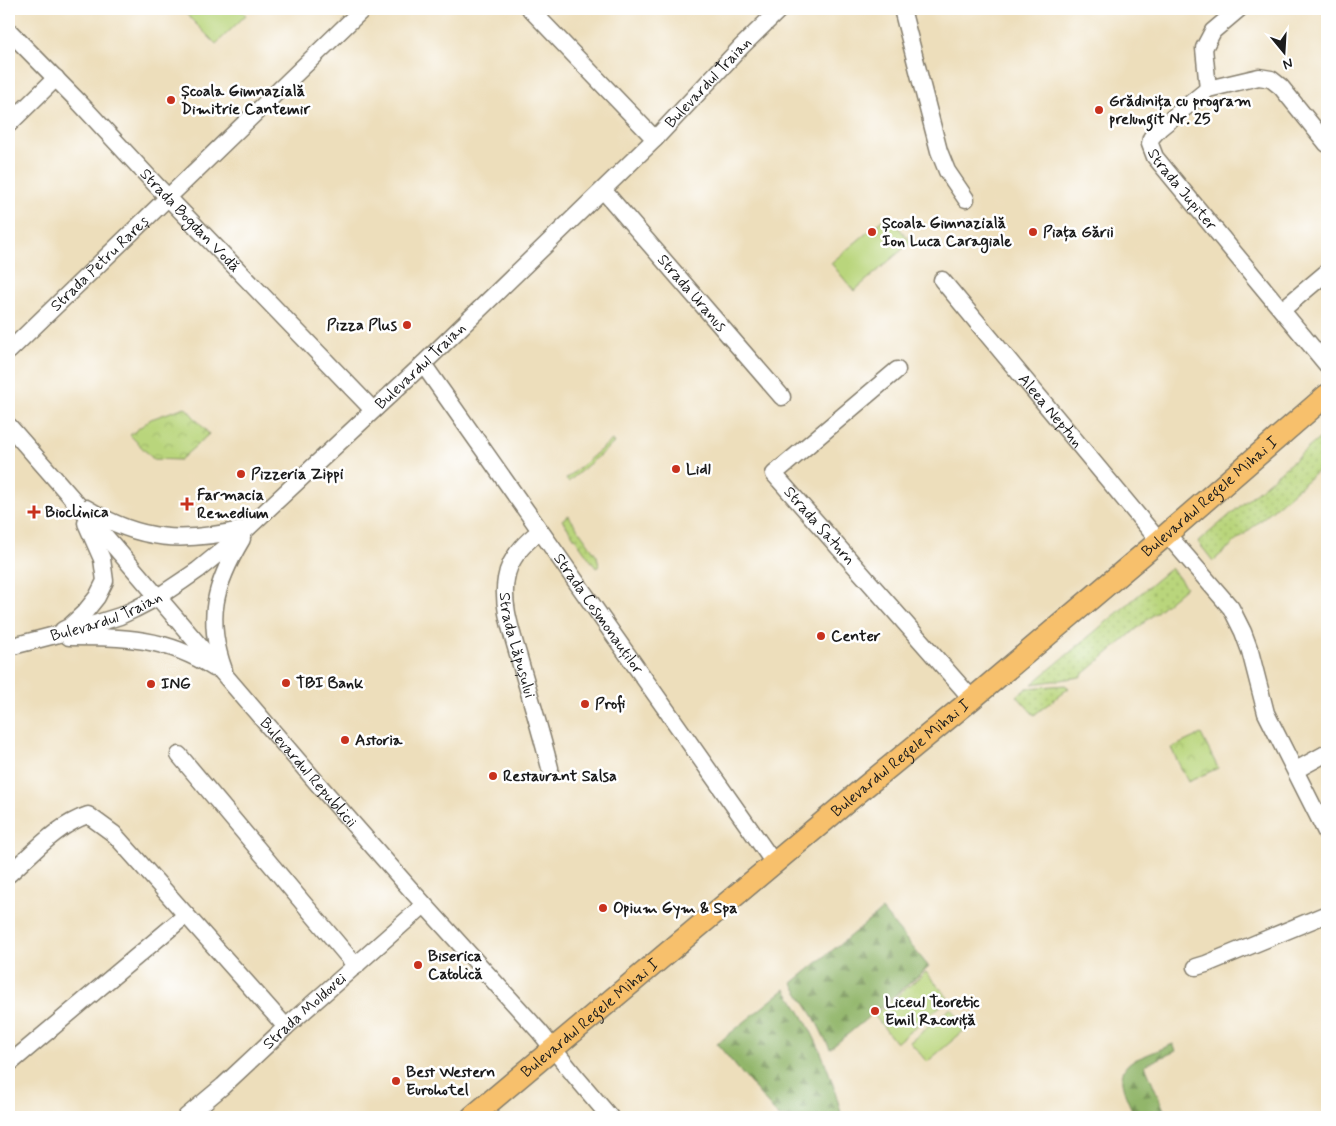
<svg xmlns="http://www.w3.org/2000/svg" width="1336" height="1126" font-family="Mynerve,sans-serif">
	<defs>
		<pattern id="grass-dots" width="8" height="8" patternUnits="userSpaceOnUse" patternTransform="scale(1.25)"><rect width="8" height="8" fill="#b9d57b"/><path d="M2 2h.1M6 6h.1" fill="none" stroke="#9eb66a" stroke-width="1.8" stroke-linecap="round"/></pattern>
		<pattern id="forest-firs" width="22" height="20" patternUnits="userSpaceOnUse" patternTransform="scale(1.25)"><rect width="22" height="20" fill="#92b66b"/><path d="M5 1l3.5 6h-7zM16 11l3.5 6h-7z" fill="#769357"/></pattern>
		<pattern id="park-crowns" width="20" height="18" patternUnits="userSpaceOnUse" patternTransform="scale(1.25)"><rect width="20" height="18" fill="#b9d57b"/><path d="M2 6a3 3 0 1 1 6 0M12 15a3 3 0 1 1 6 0" fill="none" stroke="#9eb66a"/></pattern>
	</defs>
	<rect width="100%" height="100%" fill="#fff"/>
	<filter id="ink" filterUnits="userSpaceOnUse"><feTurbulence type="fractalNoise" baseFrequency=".02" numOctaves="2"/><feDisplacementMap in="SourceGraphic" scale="10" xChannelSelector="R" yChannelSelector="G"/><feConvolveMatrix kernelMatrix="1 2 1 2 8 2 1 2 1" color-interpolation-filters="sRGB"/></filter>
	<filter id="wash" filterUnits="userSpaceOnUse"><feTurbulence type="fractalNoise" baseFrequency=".0096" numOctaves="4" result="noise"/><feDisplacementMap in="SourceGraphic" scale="20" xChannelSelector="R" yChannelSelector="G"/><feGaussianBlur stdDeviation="1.12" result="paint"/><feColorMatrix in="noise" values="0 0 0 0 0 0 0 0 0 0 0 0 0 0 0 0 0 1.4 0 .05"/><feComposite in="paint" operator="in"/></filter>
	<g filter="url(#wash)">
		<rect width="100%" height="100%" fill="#eddebb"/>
		<g fill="url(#grass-dots)" stroke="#6a784c">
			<path d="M1327 432V463L1213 561 1198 542Z"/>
			<path d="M612 440 614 443 568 482 566 479Z"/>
			<path d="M568 515 597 556 599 566 596 568 562 520Z"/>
			<path d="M1171 568 1186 587 1080 677 1032 684Z"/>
			<path d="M1065 685 1069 688 1034 715 1017 696 1027 688Z"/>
		</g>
		<g fill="url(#forest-firs)" stroke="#576944">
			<path d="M882 910 929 967 830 1049 814 1017 792 983Z"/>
			<path d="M785 989C813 1027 831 1071 842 1117H779L717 1044Z"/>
			<path d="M1173 1044 1176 1051 1145 1065 1167 1117H1135C1128 1099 1111 1075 1132 1061Z"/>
		</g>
		<g fill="url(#park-crowns)" stroke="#6a784c">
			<path d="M185 407 209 434 180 460 153 459 130 435 151 419Z"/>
			<path d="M1201 734 1218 768 1188 782 1171 748Z"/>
		</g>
		<g fill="#b9d57b" stroke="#6a784c">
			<path d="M181 9H240L246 15 216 44Z"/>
			<path d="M888 215 911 242 854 291 831 263Z"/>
			<path d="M926 972 949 999 896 1043 874 1015Z"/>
			<path d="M951 1008 967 1028 927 1062 910 1042Z"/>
		</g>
	</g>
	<g filter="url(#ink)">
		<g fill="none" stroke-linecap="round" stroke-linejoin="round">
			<g stroke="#847d6c" stroke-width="19">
				<g id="minor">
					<path d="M530 9 655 139"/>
					<path d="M902 9 939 151 947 171 966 199"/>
					<path id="s1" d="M9 31 78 101 156 185 373 410"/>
					<path d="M1208 89 1204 48 1213 31 1239 9"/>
					<path d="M9 124 56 78"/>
					<path id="s2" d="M1327 144 1281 87 1271 79 1259 77 1208 89 1160 128 1151 138 1150 144 1155 157 1327 365"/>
					<path id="s3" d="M603 190 782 397"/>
					<path id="s4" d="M942 280 1159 541"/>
					<path d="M1282 310 1327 272"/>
					<path id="s5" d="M9 351 363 9"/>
					<path id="s6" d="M423 364 774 863"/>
					<path id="s7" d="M897 370 774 474 972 699"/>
					<path id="s8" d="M9 426 120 553 318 784 412 891 539 1031 575 1076 610 1117"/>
					<path d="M86 508C141 542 184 543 245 529"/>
					<path id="s9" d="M540 531C524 543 509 558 506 579 501 607 514 638 521 665 531 699 541 733 550 768"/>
					<path d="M1167 534 1231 608 1243 632 1250 651 1266 713 1327 834"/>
					<path d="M63 630 69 627 85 612 97 597 105 581 102 559 86 523"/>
					<path d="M69 637C124 637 166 637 214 668"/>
					<path id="s10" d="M9 647 82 628 120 616 135 609 158 597 182 581 198 570 236 539 423 364 655 139 742 46 780 9"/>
					<path d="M224 670C205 618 215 584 242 539"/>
					<path d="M179 755 356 966"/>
					<path d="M1296 770 1327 753"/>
					<path d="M9 874C33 853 57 825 88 815L114 834 286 1027"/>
					<path d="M1196 967 1206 964 1327 914"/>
					<path d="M9 1064 186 915"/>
					<path id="s11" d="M186 1117 223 1086 286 1027 424 905"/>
				</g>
			</g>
			<g stroke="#847d6c" stroke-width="24">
				<g id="major">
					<path id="s12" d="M472 1117 866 786 972 699 1159 541 1327 395"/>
				</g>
			</g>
			<use href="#minor" stroke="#fff" stroke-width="16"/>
			<use href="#major" stroke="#f7c06c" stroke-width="21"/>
		</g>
	</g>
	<g fill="#c8321e" stroke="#fff" stroke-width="2">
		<circle cx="171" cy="100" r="5"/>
		<circle cx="1099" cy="110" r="5"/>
		<circle cx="872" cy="232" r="5"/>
		<circle cx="1033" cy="232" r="5"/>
		<circle cx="407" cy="325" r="5"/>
		<circle cx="676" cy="469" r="5"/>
		<circle cx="241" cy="474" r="5"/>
		<path d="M184.5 496.5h5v5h5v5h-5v5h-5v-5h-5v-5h5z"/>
		<path d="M31.5 504.5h5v5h5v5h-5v5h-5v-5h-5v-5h5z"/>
		<circle cx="821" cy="636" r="5"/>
		<circle cx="286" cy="683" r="5"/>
		<circle cx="151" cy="684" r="5"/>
		<circle cx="585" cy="704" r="5"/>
		<circle cx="345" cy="740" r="5"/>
		<circle cx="493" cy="776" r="5"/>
		<circle cx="603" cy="908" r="5"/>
		<circle cx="418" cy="965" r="5"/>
		<circle cx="875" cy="1011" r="5"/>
		<circle cx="396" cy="1081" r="5"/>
	</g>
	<g text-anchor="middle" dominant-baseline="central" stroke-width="5" stroke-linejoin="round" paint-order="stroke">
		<g font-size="16" fill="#1c1c1c" stroke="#fff">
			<text stroke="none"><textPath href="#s10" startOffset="912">Bulevardul Traian</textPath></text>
			<text stroke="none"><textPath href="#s2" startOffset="288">Strada Jupiter</textPath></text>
			<text stroke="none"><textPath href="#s1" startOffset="262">Strada Bogdan Vodă</textPath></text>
			<text stroke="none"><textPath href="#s5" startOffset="126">Strada Petru Rareș</textPath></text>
			<text stroke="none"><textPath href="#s3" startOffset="136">Strada Uranus</textPath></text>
			<text stroke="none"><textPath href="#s10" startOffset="508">Bulevardul Traian</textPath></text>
			<text stroke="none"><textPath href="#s4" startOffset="170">Aleea Neptun</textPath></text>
			<text stroke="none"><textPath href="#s12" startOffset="964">Bulevardul Regele Mihai I</textPath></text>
			<text stroke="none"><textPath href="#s7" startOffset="230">Strada Saturn</textPath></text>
			<text stroke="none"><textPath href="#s6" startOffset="305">Strada Cosmonauților</textPath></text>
			<text stroke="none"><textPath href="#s10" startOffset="102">Bulevardul Traian</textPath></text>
			<text stroke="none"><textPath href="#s9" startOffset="128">Strada Lăpușului</textPath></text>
			<text stroke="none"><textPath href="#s12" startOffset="559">Bulevardul Regele Mihai I</textPath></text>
			<text stroke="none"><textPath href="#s8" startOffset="458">Bulevardul Republicii</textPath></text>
			<text stroke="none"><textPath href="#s11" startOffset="159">Strada Moldovei</textPath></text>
			<text stroke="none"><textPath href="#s12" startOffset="154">Bulevardul Regele Mihai I</textPath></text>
		</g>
		<g font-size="16" font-weight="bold" fill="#1c1c1c" stroke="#fff" text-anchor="start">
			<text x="181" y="91">Școala Gimnazială<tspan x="181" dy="18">Dimitrie Cantemir</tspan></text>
			<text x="1109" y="101">Grădinița cu program<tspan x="1109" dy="18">prelungit Nr. 25</tspan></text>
			<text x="882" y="223">Școala Gimnazială<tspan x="882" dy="18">Ion Luca Caragiale</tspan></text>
			<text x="1043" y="232">Piața Gării</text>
			<text x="397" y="325" text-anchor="end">Pizza Plus</text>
			<text x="686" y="469">Lidl</text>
			<text x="251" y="474">Pizzeria Zippi</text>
			<text x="197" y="495">Farmacia<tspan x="197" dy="18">Remedium</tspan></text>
			<text x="45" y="512">Bioclinica</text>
			<text x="831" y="636">Center</text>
			<text x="296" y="683">TBI Bank</text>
			<text x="161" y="684">ING</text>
			<text x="595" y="704">Profi</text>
			<text x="355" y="740">Astoria</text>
			<text x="503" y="776">Restaurant Salsa</text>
			<text x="613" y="908">Opium Gym &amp; Spa</text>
			<text x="428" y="956">Biserica<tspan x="428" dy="18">Catolică</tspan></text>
			<text x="885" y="1002">Liceul Teoretic<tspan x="885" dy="18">Emil Racoviță</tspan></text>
			<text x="406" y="1072">Best Western<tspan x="406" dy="18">Eurohotel</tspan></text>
		</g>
	</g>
	<rect width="1336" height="1126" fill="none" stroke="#fff" stroke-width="30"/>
	<g transform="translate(1284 52) rotate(162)" stroke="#ffffff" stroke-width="4" paint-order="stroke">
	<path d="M0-4L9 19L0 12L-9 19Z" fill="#1c1c1c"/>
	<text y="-8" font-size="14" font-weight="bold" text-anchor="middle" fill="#1c1c1c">N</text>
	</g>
</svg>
